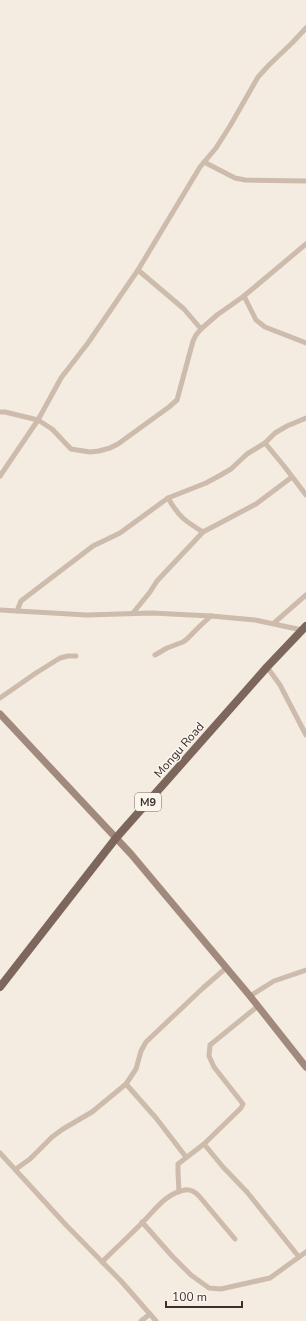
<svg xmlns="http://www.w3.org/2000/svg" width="306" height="1321" font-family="'Nunito Sans',sans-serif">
	<rect width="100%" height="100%" fill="#f4ebe1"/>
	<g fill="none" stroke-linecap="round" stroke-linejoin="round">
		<g stroke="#cdbbac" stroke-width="5">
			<path d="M204 162 235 178 245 180 306 181"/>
			<path d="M244 296 256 320 265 327 306 343"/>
			<path d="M201 329 217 315 244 296 306 244"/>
			<path d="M0 412H5L38 420 52 429 71 449 90 452 99 451 110 448 118 444 169 407 177 400 193 341 196 335 201 329 184 309 138 270"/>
			<path d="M265 443 284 466 306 495"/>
			<path d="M0 476 38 420 61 378 88 343 138 270 200 167 216 148 230 126 258 77 269 65 292 43 306 28"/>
			<path d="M168 498C179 517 185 521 203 532"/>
			<path d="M0 610 87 615 152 613 211 616 255 620 302 630"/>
			<path d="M17 611 21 601 93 546 120 533 168 498 206 483 219 476 231 469 247 454 265 443 275 433 287 426 306 418"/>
			<path d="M133 613 150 592 157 581 203 532 256 504 292 477"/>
			<path d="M274 623 306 595"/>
			<path d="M155 655 167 648 183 642 187 639 201 625 211 616"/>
			<path d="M267 667 280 685 306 735"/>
			<path d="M0 698 36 673 60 658 68 656H76"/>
			<path d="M250 996 274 981 306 970"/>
			<path d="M126 1084 156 1118 186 1157"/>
			<path d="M204 1144 241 1108 243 1104 214 1067 209 1056 210 1045 258 1006"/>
			<path d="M0 1153 66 1225 121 1281 156 1321"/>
			<path d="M16 1169 30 1159 52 1137 63 1129 92 1112 126 1084 136 1069 141 1051 146 1042 203 988 226 968"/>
			<path d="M179 1192 178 1172V1164L204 1144 223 1167 247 1192 299 1257"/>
			<path d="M142 1222 172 1256 191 1275 209 1288 221 1289 270 1278 306 1252"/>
			<path d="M102 1262C115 1249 129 1236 142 1223 154 1211 166 1193 185 1190 191 1189 195 1192 199 1196L235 1239"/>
			<path d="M141 1321 150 1314"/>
		</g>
		<path stroke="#a18a7d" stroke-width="7" d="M0 714 131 854 250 996 306 1067"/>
		<path stroke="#7d675c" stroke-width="8" d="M0 987 116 838 267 667 306 626"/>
	</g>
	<g text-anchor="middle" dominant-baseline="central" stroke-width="3" stroke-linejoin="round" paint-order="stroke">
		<rect fill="#fbf5ee" stroke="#756b66" stroke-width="1" x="135" y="793" width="26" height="18" rx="3"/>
		<g font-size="11" font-weight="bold" fill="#3b302b">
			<text x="148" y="802">M9</text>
		</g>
		<g font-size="12" fill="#3b302b" stroke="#fbf5ee">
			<text transform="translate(179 750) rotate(-49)">Mongu Road</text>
		</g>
	</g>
	<path d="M166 1301v6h76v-6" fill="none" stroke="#3b302b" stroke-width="2"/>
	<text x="172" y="1301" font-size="12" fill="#3b302b" stroke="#fbf5ee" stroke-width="3" paint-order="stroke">100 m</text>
</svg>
